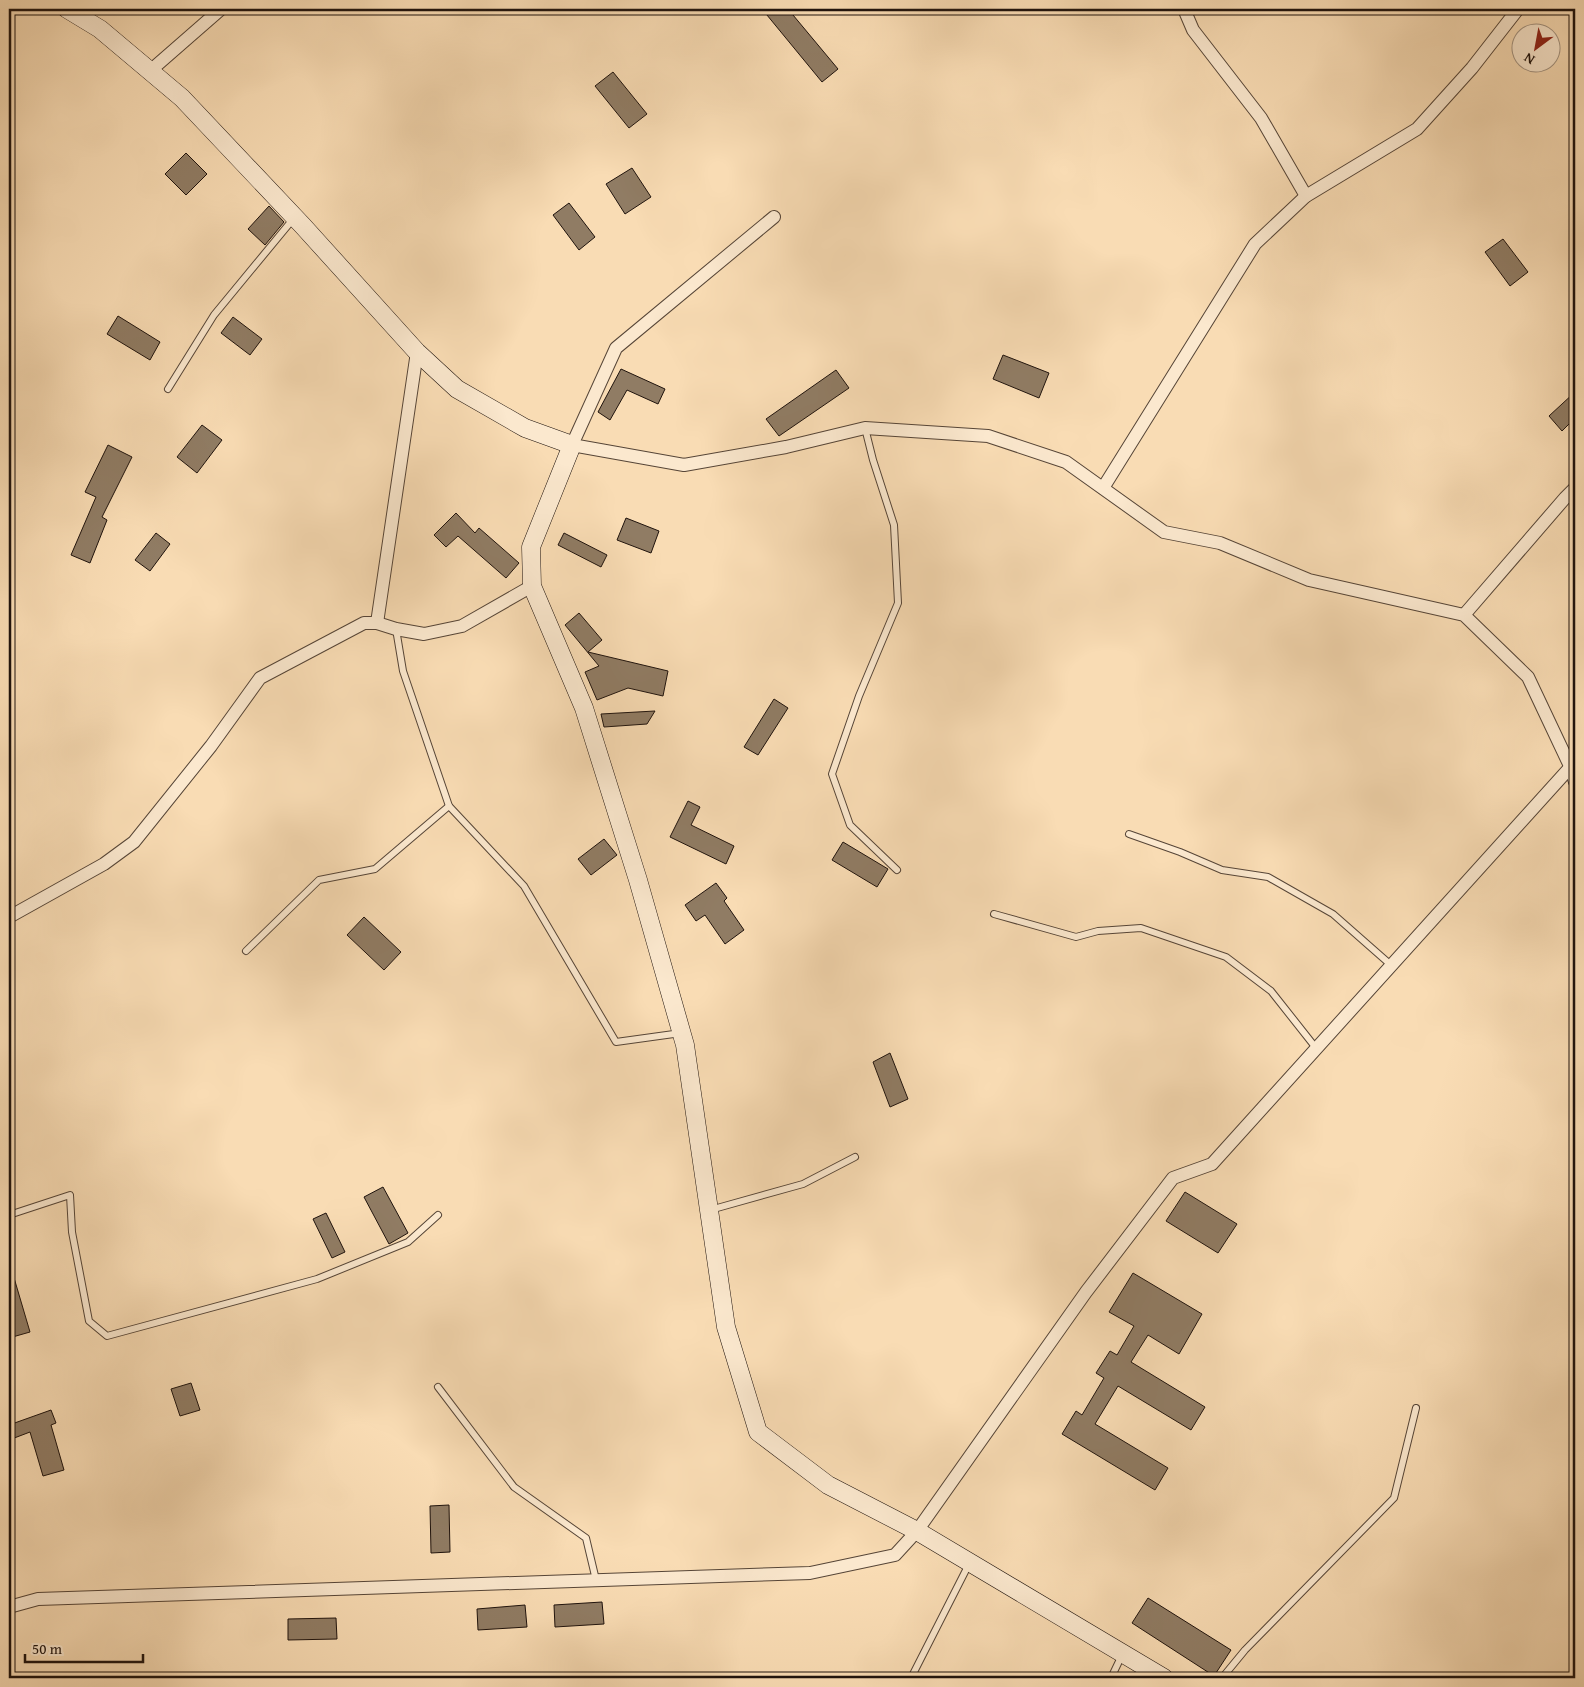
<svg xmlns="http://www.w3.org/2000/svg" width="1584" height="1687" font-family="'Gentium Book Plus',serif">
	<rect width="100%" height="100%" fill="#f9dcb4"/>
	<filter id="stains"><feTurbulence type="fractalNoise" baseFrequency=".004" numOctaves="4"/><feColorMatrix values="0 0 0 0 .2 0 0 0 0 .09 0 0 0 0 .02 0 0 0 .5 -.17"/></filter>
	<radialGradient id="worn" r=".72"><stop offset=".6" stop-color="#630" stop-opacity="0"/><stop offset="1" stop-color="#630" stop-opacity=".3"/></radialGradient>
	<g fill="#907c64" stroke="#1f130d">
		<path d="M762 9H788L838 69 822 82Z"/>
		<path d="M613 72 647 114 629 128 595 86Z"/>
		<path d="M186 153 207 174 186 195 165 174Z"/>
		<path d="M632 168 651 197 625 214 606 184Z"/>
		<path d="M569 203 595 237 579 250 553 215Z"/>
		<path d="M269 206 284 222 265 245 248 229Z"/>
		<path d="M1503 239 1528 272 1510 286 1485 252Z"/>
		<path d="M118 316 160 342 150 360 107 334Z"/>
		<path d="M233 317 262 339 250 355 221 333Z"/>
		<path d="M1003 355 1049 373 1039 398 993 379Z"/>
		<path d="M621 369 665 389 658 404 627 390 610 420 598 412Z"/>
		<path d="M836 370 849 388 779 436 766 419Z"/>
		<path d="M1575 392V418L1562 431 1549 416Z"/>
		<path d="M202 425 222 440 197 473 177 457Z"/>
		<path d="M108 445 132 457 102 517 107 520 90 563 71 555 96 497 85 492Z"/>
		<path d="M456 513 475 533 479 528 519 563 506 578 458 536 446 547 434 535Z"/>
		<path d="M626 518 659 531 651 553 617 540Z"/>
		<path d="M156 533 170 544 150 571 135 560Z"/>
		<path d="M564 533 607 555 601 567 558 545Z"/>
		<path d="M579 613 602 640 588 652 668 671 663 696 628 688 597 700 585 672 599 666 565 625Z"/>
		<path d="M774 699 788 708 758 755 744 747Z"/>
		<path d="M655 711 647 724 604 727 601 714Z"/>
		<path d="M688 801 700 807 691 825 734 846 726 864 670 837Z"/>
		<path d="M604 839 617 855 591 875 578 859Z"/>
		<path d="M843 842 888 869 877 887 832 860Z"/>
		<path d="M716 883 727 898 724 901 744 930 725 944 705 915 696 921 685 905Z"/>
		<path d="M364 917 401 952 384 970 347 935Z"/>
		<path d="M890 1053 908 1099 890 1107 873 1062Z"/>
		<path d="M383 1187 408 1233 389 1244 364 1197Z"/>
		<path d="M1185 1192 1237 1224 1218 1253 1166 1221Z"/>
		<path d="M326 1213 345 1252 332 1258 313 1219Z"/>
		<path d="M9 1271H12L30 1332 9 1338Z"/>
		<path d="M1133 1273 1202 1314 1179 1354 1148 1335 1131 1362 1205 1407 1191 1430 1118 1386 1095 1424 1168 1468 1155 1490 1062 1434 1076 1411 1082 1415 1104 1378 1096 1373 1110 1351 1117 1355 1134 1326 1109 1312Z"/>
		<path d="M191 1383 200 1410 180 1416 171 1389Z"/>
		<path d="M51 1410 56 1423 51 1425 64 1470 43 1476 30 1432 9 1440V1425Z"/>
		<path d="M449 1505 450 1552 431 1553 430 1506Z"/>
		<path d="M1148 1598 1231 1650 1214 1676 1132 1623Z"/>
		<path d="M602 1602 604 1624 555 1627 554 1605Z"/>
		<path d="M525 1605 527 1627 478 1630 477 1609Z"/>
		<path d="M336 1618 337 1639 288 1640V1619Z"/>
	</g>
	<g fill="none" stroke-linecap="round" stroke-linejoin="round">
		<g stroke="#564537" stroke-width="8">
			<g id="lane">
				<path d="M168 389 214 315 294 218"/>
				<path d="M865 428 873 460 894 525 898 603 859 696 832 774 850 825 897 870"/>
				<path d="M396 629 403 671 449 806 524 886 616 1042 681 1033"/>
				<path d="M1129 834 1180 852 1222 870 1268 877 1333 914 1391 965"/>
				<path d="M994 914 1076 937 1098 931 1141 928 1226 957 1271 991 1316 1048"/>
				<path d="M246 951 319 880 375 869 449 806"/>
				<path d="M710 1210 803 1184 855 1157"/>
				<path d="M9 1215 70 1195 72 1232 89 1321 107 1336 317 1279 408 1242 438 1215"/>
				<path d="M438 1387 514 1487 586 1538 596 1580"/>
				<path d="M911 1678 969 1564"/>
				<path d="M1111 1678 1122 1655"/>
				<path d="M1222 1678 1245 1650 1394 1498 1416 1408"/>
			</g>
		</g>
		<g stroke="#564537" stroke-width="14">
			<g id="street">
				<path d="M1184 9 1193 30 1261 118 1306 196"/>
				<path d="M150 71 221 9"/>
				<path d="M774 217 616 348 572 445 684 465 786 447 865 428 988 436 1066 462 1164 532 1220 543 1309 580 1464 615 1528 677 1570 766 1575 782"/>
				<path d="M1103 488 1255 244 1306 196 1417 129 1472 68 1518 9"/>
				<path d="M1464 615 1565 498 1575 488"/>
				<path d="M377 623 417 352"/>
				<path d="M9 917 104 864 134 842 211 746 260 678 364 623H377L396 629 424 634 462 626 532 586"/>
				<path d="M9 1607 38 1599 810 1573 895 1555 917 1531 1086 1292 1173 1178 1212 1164 1575 762"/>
			</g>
		</g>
		<g stroke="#1f130d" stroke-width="19">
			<path id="secondary" d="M67 9 100 29 182 98 303 226 417 352 457 389 525 428 572 445 531 547 532 586 584 708 638 880 685 1045 726 1327 758 1432 828 1485 917 1531 1164 1678"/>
		</g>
		<use href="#lane" stroke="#fbe8ce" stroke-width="6"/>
		<use href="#street" stroke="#fbe8ce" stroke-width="12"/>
		<use href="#secondary" stroke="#fbe8ce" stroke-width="18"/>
	</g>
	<rect width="1584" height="1687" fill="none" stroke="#f9dcb4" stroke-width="30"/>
	<rect x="10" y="10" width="1564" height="1667" fill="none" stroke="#1f130d" stroke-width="2.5"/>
	<rect x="15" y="15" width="1554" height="1657" fill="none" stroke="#1f130d"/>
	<g transform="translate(1536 48) rotate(212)"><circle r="24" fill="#fbe8ce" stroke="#a39381"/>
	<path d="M0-4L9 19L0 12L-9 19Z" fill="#8f2418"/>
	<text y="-8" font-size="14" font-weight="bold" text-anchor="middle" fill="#1f130d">N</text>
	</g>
	<path d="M25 1654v8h118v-8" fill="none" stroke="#1f130d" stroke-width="2.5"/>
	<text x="32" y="1654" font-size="15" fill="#1f130d" stroke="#fbe8ce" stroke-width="4" paint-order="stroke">50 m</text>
	<rect width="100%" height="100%" filter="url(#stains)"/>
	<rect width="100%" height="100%" fill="url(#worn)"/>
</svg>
